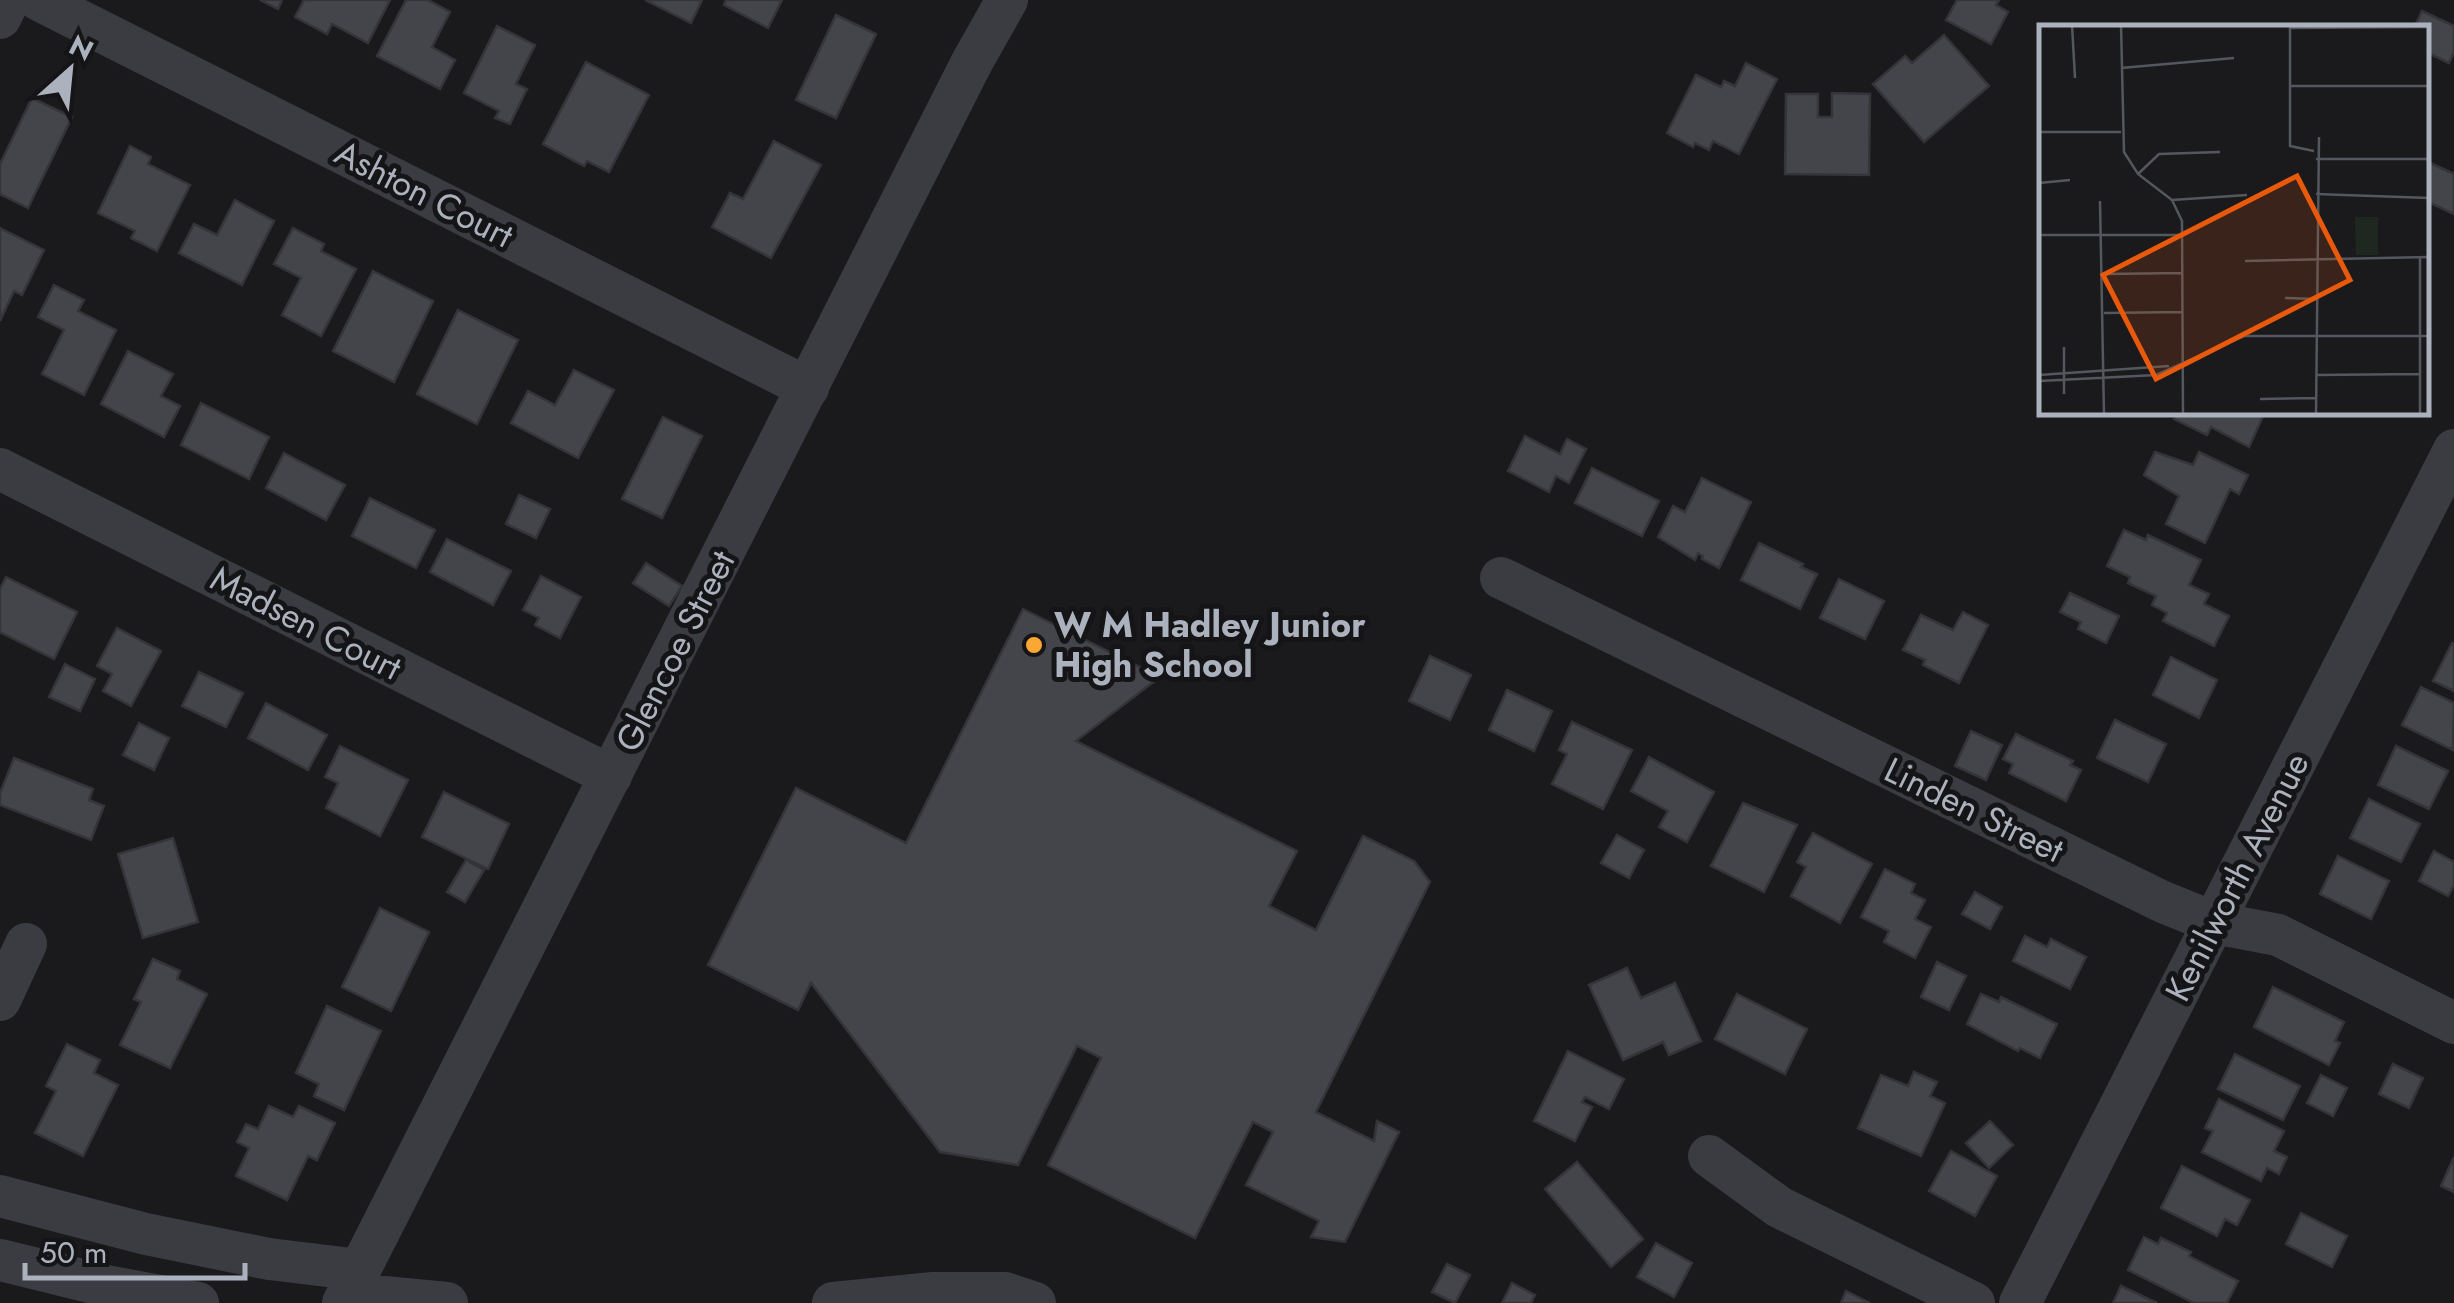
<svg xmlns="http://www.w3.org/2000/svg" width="2454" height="1303" font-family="Jost,sans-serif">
	<rect width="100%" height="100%" fill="#1a1a1d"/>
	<g fill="#44454a" stroke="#343439" stroke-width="2.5">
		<path d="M260 0H282L278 9Z"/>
		<path d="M304 0H390L368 43 332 24 327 34 295 17Z"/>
		<path d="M406 0H428L450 12 432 47 455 60 440 89 377 56Z"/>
		<path d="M645 0H702L691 23Z"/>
		<path d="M726 0H782L768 28 724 5Z"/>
		<path d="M1957 0H1999L1996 5 2008 12 1991 44 1946 20Z"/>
		<path d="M2422 11 2454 26V52L2449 63 2426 52V28H2414Z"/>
		<path d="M836 15 876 34 836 118 796 100Z"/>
		<path d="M497 26 535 45 516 84 527 89 510 124 495 118 499 111 464 93Z"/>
		<path d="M1944 35 1989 86 1924 142 1873 84 1905 56 1912 63Z"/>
		<path d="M586 62 649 95 609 172 587 161 584 166 543 144Z"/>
		<path d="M1746 63 1777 79 1739 154 1713 141 1709 150 1695 143 1693 147 1667 133 1696 75 1721 87 1724 81 1735 86Z"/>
		<path d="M1832 93 1870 94 1869 175 1785 174 1786 94H1818V117H1832Z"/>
		<path d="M32 98 72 117 28 208 0 194V164Z"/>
		<path d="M774 141 821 165 771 258 712 227 730 193 743 199Z"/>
		<path d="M130 146 151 157 148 164 190 185 157 251 131 238 135 231 98 213Z"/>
		<path d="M2426 161 2454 174V214L2426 201Z"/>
		<path d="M235 200 274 221 242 285 179 253 194 224 217 235Z"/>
		<path d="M0 228 44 250 22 295 14 291 0 321Z"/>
		<path d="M293 228 324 244 321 251 356 269 321 336 282 315 301 278 274 264Z"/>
		<path d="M373 271 433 301 394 382 333 351Z"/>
		<path d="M54 285 84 300 78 311 116 330 84 395 42 374 64 330 38 317Z"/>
		<path d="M458 310 518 340 477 424 417 394Z"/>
		<path d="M128 351 173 374 161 396 180 406 164 437 101 404Z"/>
		<path d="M574 370 614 390 578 458 511 423 528 391 555 405Z"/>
		<path d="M201 403 269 437 249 479 181 445Z"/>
		<path d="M2178 412H2265L2249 447 2211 427 2207 435 2174 419Z"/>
		<path d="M663 417 702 436 662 518 622 499Z"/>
		<path d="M1525 436 1560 454 1567 439 1586 449 1569 483 1556 476 1549 492 1508 471Z"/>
		<path d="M2155 452 2193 465 2199 452 2248 475 2239 494 2230 489 2205 543 2166 524 2179 496 2144 475Z"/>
		<path d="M284 453 345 485 326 520 266 488Z"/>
		<path d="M1592 468 1659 501 1642 536 1575 503Z"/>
		<path d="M1702 478 1751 502 1719 568 1702 559 1703 556 1698 553 1695 560 1658 537 1673 506 1685 512Z"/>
		<path d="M519 495 550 509 536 538 506 524Z"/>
		<path d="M370 498 435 530 416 568 352 536Z"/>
		<path d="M2124 530 2146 540 2148 535 2201 560 2189 585 2209 594 2204 604 2229 616 2214 646 2163 621 2167 613 2152 605 2156 596 2128 583 2130 577 2107 566Z"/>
		<path d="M447 539 511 571 493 605 430 572Z"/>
		<path d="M1759 543 1803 564 1801 567 1817 574 1800 609 1741 580Z"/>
		<path d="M646 563 682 586 669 606 633 583Z"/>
		<path d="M541 576 581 597 560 638 535 625 539 618 523 610Z"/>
		<path d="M6 577 77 612 54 659 0 632V589Z"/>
		<path d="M1839 579 1884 601 1865 639 1820 618Z"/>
		<path d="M2070 593 2119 616 2106 643 2078 629 2081 622 2060 612Z"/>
		<path d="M1023 609 1160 677 1076 741 1297 851 1269 906 1316 930 1363 836 1414 861 1430 882 1316 1112 1374 1141 1377 1121 1399 1132 1345 1242 1311 1237 1319 1221 1246 1185 1273 1132 1253 1122 1195 1238 1048 1165 1101 1058 1077 1046 1018 1165 940 1152 811 983 798 1010 708 965 796 788 906 843Z"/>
		<path d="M1963 612 1988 625 1959 683 1923 665 1925 660 1903 650 1921 615 1953 630Z"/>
		<path d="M117 628 161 651 131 706 103 691 112 674 97 666Z"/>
		<path d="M2452 643 2454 644V691L2433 681Z"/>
		<path d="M1430 656 1471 675 1450 720 1409 701Z"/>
		<path d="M2171 657 2217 680 2199 718 2153 695Z"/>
		<path d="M65 664 95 679 80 711 49 697Z"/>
		<path d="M199 672 243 693 226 727 182 706Z"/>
		<path d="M2421 687 2454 703 2453 750 2402 725Z"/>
		<path d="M1507 690 1552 711 1534 751 1489 730Z"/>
		<path d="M266 703 327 735 308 770 248 738Z"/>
		<path d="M2115 720 2166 744 2148 782 2097 758Z"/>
		<path d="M1572 722 1632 750 1603 809 1552 784 1567 754 1559 750Z"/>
		<path d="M139 723 169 738 154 770 123 755Z"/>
		<path d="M1971 731 2002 745 1986 780 1955 766Z"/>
		<path d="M2016 734 2073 761 2070 765 2081 770 2066 801 2009 773 2013 764 2003 759Z"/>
		<path d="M340 746 408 780 380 836 326 808 338 783 325 777Z"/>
		<path d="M2396 746 2448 771 2429 809 2378 785Z"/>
		<path d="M1649 757 1714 792 1687 842 1659 827 1668 811 1631 791Z"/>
		<path d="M14 758 93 789 89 800 104 806 91 840 0 805V793Z"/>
		<path d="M444 792 509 824 488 869 422 837Z"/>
		<path d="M2369 799 2420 824 2401 862 2350 838Z"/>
		<path d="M1743 803 1797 825 1764 892 1711 866Z"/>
		<path d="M1813 833 1872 864 1840 923 1791 896 1806 867 1797 862Z"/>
		<path d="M1617 835 1644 850 1629 878 1601 863Z"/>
		<path d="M173 838 198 922 143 938 118 854Z"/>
		<path d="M2434 851 2454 862V885L2448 896 2419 881Z"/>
		<path d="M2338 856 2389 881 2371 919 2320 894Z"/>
		<path d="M466 860 484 870 465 902 447 892Z"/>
		<path d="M1885 869 1915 884 1911 893 1925 900 1915 919 1931 927 1915 958 1884 942 1889 931 1861 917Z"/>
		<path d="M1975 892 2002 907 1990 929 1962 914Z"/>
		<path d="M380 908 429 932 391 1011 342 987Z"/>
		<path d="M2025 936 2047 947 2051 939 2086 957 2070 989 2013 961Z"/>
		<path d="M153 959 180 971 177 979 207 994 170 1068 120 1045 141 1002 134 999Z"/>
		<path d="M1937 962 1966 976 1949 1010 1921 997Z"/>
		<path d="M1627 968 1641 998 1675 983 1701 1041 1669 1055 1663 1042 1623 1060 1589 985Z"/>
		<path d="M2273 987 2344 1022 2335 1041 2340 1043 2329 1065 2254 1027Z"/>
		<path d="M1737 994 1807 1029 1785 1074 1715 1039Z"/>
		<path d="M1981 994 1999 1002 2001 997 2057 1024 2040 1058 2020 1048 2018 1051 1967 1024Z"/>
		<path d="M327 1006 381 1031 344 1110 314 1096 319 1084 296 1073Z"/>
		<path d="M67 1044 100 1060 94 1073 118 1085 83 1156 35 1133 56 1091 46 1086Z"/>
		<path d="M1568 1051 1624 1079 1609 1109 1585 1097 1582 1102 1592 1107 1575 1141 1534 1121Z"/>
		<path d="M2235 1054 2300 1086 2283 1120 2218 1089Z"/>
		<path d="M2393 1064 2423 1078 2409 1108 2379 1094Z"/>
		<path d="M1914 1072 1937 1082 1930 1096 1945 1103 1921 1156 1858 1128 1881 1075 1908 1086Z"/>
		<path d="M2321 1075 2347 1088 2333 1116 2307 1103Z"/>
		<path d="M2219 1099 2284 1131 2274 1151 2287 1157 2279 1174 2267 1168 2261 1181 2202 1152 2213 1131 2205 1128Z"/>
		<path d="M269 1106 293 1117 299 1106 335 1123 317 1160 308 1156 287 1200 236 1176 249 1148 237 1142 246 1124 258 1129Z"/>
		<path d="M1990 1121 2013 1145 1989 1168 1966 1143Z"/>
		<path d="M1951 1151 1997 1176 1975 1216 1929 1191Z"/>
		<path d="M2454 1157V1192L2441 1186Z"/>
		<path d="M1577 1162 1643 1239 1611 1267 1545 1189Z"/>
		<path d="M2182 1166 2250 1200 2237 1225 2225 1219 2217 1236 2161 1208Z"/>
		<path d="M2301 1213 2347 1236 2332 1267 2286 1244Z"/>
		<path d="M2144 1237 2158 1244 2161 1238 2191 1252 2189 1256 2238 1281 2227 1303H2194L2128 1270Z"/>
		<path d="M1656 1243 1692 1263 1674 1297 1637 1277Z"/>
		<path d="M1447 1264 1470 1275 1455 1303 1432 1292Z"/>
		<path d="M1512 1283 1535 1295 1531 1303H1502Z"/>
		<path d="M2121 1286 2157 1303H2113Z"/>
		<path d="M1846 1291 1870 1303H1841Z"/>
	</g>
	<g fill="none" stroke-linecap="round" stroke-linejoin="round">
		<g stroke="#3b3c42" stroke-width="42">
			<path d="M39 0 808 388"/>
			<path d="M0 18 9 0"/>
			<path d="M0 469 611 776"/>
			<path d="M1501 578 2163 902 2215 923 2278 935 2454 1023"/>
			<path d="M0 1000 26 944"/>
			<path d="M1709 1156 1779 1207 1974 1303"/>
			<path d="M0 1196 146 1234 269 1259 360 1270"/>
			<path d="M0 1260 106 1286 198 1303"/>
			<path d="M343 1303 972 62 1007 0"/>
			<path d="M372 1303 384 1297 447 1303"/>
			<path d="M833 1303 933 1293H1005L1035 1303"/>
			<path d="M2020 1303 2454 450"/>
		</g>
	</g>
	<circle fill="#fba733" stroke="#151518" stroke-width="4" cx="1034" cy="645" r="10"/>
	<g text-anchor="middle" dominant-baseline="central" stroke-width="10" stroke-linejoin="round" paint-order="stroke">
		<g font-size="35" fill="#acb2bd" stroke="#151518">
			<text transform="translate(424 194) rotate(27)">Ashton Court</text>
			<text transform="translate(306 623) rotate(27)">Madsen Court</text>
			<text transform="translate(675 651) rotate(-63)">Glencoe Street</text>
			<text transform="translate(1974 810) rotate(26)">Linden Street</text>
			<text transform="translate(2237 877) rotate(-63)">Kenilworth Avenue</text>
		</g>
		<g font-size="35" font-weight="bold" fill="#acb2bd" stroke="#151518" text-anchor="start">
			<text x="1054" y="625">W M Hadley Junior<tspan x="1054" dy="40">High School</tspan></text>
		</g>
	</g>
	<g transform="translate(2039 25)">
		<rect width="390" height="390" fill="#1a1a1d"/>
		<path d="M316 192H339V230H317Z" fill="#1f2820"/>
		<path fill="none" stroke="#54575d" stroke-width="2.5" d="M33 0 36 53M82 0 85 127 99 149 133 175 143 196 144 390M251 0V121L275 126M251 3 390 2M82 43 195 33M251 61H390M0 107H82M277 134H390M99 149 120 129 181 127M0 158 31 155M277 169 390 173M133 175 208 170M61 176 65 390M0 210H144M381 232V390M206 236 390 232M65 249 144 248M246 273 277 274M65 288 144 287M25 322V369M0 350 130 341M277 350 381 349M0 356 117 350 205 311H390M221 374 277 373M277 390 280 112"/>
		<path fill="#e8590c" fill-opacity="0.15" stroke="#e8590c" stroke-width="5" d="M258 151 311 255 117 354 64 250Z"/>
		<rect width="390" height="390" fill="none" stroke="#acb2bd" stroke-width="5"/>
	</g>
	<g transform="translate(70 70) rotate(27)" stroke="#151518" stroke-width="8" paint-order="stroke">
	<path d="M0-8L18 38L0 25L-18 38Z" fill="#acb2bd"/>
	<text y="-15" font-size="28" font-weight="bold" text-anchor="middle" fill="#acb2bd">N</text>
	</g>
	<path d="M25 1263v15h220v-15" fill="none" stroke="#acb2bd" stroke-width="5"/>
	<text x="40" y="1263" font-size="30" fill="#acb2bd" stroke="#151518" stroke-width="8" paint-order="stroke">50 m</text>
</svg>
